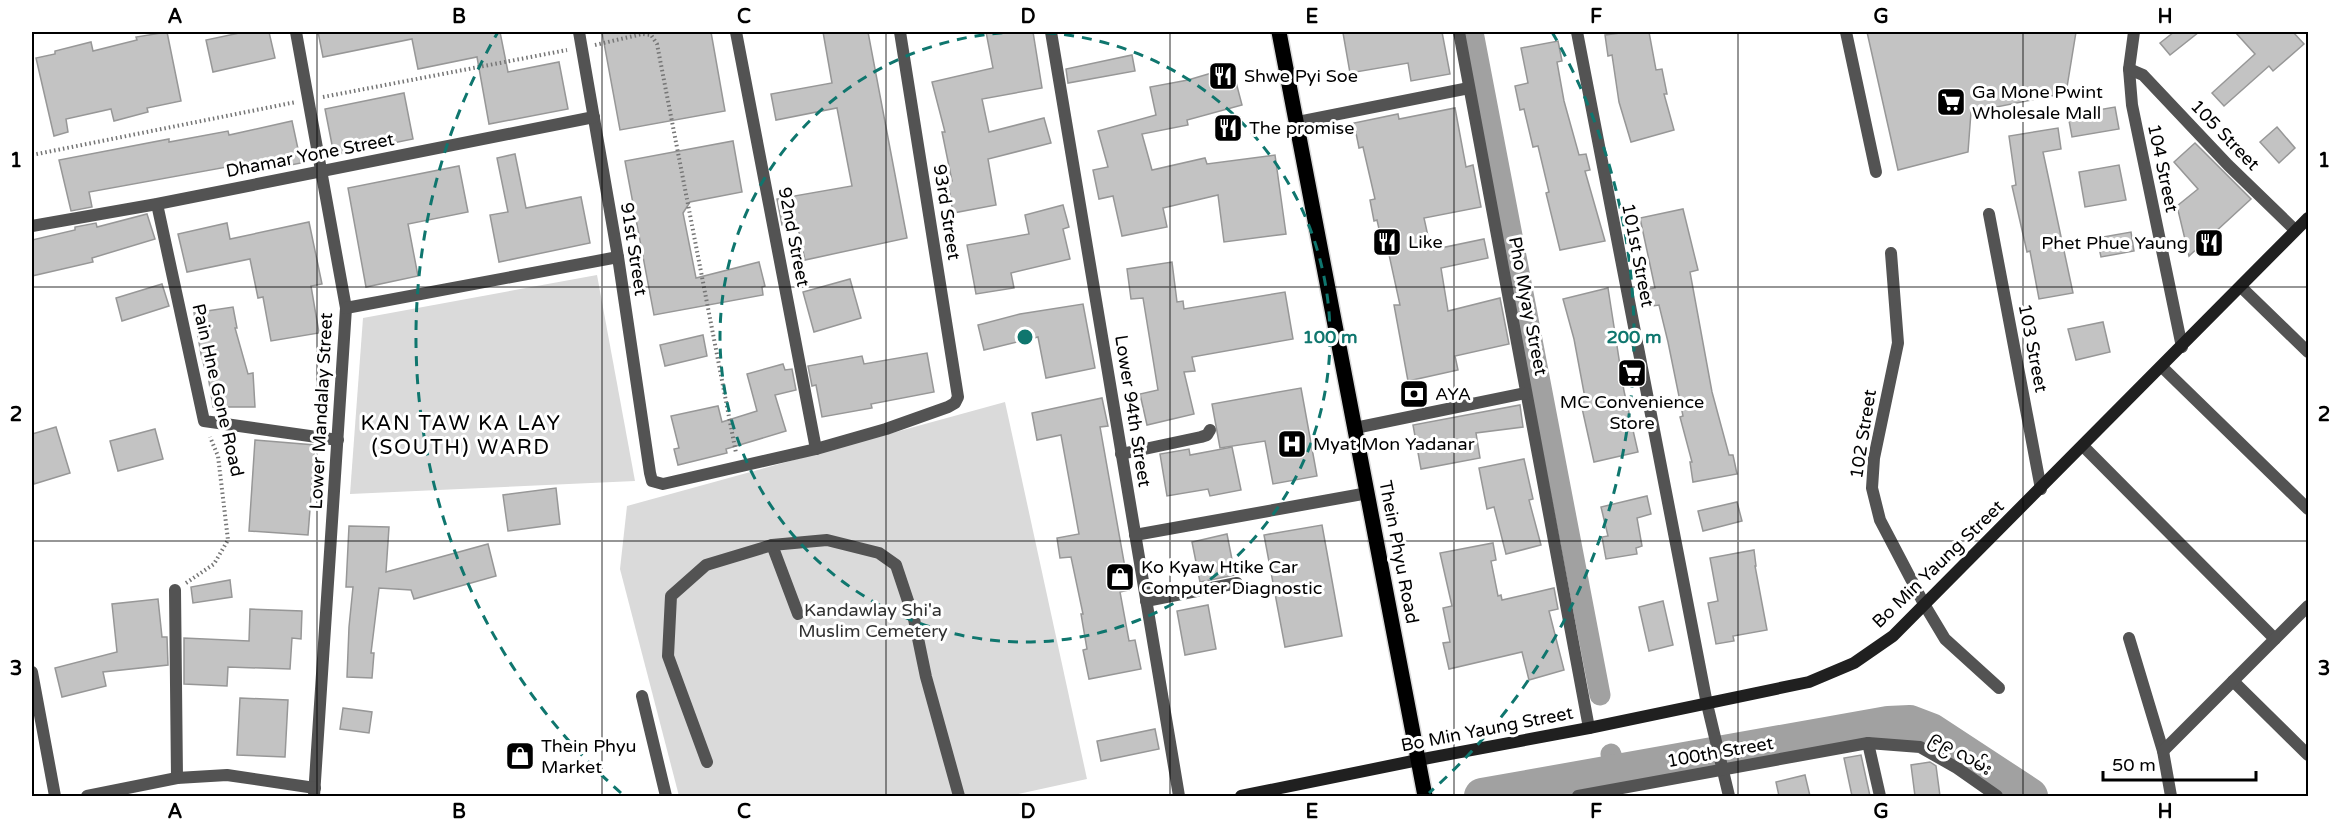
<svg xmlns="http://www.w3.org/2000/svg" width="2340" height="828" font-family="'Varela Round','Noto Sans Myanmar',sans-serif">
	<rect width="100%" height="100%" fill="#fff"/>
	<g fill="#dadada">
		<path d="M597 275 635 481 350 494 363 318Z"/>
		<path d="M1005 402 1087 779 1009 796H679L620 569 627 506Z"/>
	</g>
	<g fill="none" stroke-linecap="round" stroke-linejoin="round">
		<g stroke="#a1a1a1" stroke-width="21">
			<path d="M1473 32 1600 695"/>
			<path d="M1611 754 1614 771"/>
		</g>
		<path stroke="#a1a1a1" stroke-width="36" d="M1482 796 1888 724 1910 723 1931 731 2030 796"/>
	</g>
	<g fill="#c3c3c3" stroke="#979797" stroke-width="1.5">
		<path d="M167 32 181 101 147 108 148 112 114 121 111 109 66 119 68 132 54 136 36 58 55 54V51L91 42 93 51 137 40 136 37Z"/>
		<path d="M244 32H269L275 58 213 72 206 40Z"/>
		<path d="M318 32H500L508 72 559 62 568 109 489 124 477 57 418 69 412 39 323 57Z"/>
		<path d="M602 32H711L725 111 620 130Z"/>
		<path d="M823 32H868L907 238 805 260 797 223 782 225 777 199 852 186 837 108 776 120 771 94 832 83Z"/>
		<path d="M986 32H1033L1042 88 982 99 989 132 1044 118 1051 143 988 159 996 205 953 213 948 182 952 181 942 132H945L932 82 993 68Z"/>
		<path d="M1355 32H1442L1450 74 1411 81 1408 63 1350 73 1343 33Z"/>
		<path d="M1628 32H1649L1656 70 1662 69 1667 94H1664L1674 130 1631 142 1619 102 1612 55 1608 56 1605 35Z"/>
		<path d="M1867 32H2076L2066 93 1971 112 1968 152 1898 170Z"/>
		<path d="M2174 32H2199L2170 55 2160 43Z"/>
		<path d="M2235 32H2293L2304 44 2273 71 2269 66 2224 106 2212 93 2255 54Z"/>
		<path d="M1558 41 1562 61 1557 62 1564 101 1579 155 1586 154 1590 170 1585 171 1605 241 1560 250 1546 193 1549 192 1538 146 1533 147 1524 109 1520 110 1515 86 1528 83 1521 48Z"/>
		<path d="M1132 55 1135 71 1068 83 1066 69Z"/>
		<path d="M1232 67 1242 105 1187 120 1188 125 1142 134 1152 170 1205 158 1207 164 1275 155 1286 234 1224 242 1218 195 1163 208 1167 227 1122 236 1113 196 1099 199 1093 170 1108 167 1098 131 1156 115 1150 87 1188 80Z"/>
		<path d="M404 93 413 139 334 155 325 109Z"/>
		<path d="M2115 107 2119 129 2072 137 2068 115Z"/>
		<path d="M1455 108 1466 167 1473 165 1481 207 1424 218 1431 250 1484 239 1488 258 1441 268 1448 311 1500 298 1509 344 1455 356 1458 370 1408 381 1394 305H1400L1388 250 1384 251 1377 220 1374 221 1370 200 1375 199 1363 147 1359 148 1354 123 1398 114 1399 119Z"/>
		<path d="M292 121 301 163 245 174 243 164 89 192 92 207 71 211 59 160 169 139V142L228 131 229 135Z"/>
		<path d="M2277 127 2295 148 2279 163 2260 142Z"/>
		<path d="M2058 128 2061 149 2043 152 2073 293 2039 299 2030 251 2027 252 2012 186 2016 185 2009 136Z"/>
		<path d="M733 141 742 192 690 202 683 213 696 278 759 262 765 286 762 287 763 295 654 315 625 161Z"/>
		<path d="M2195 143 2251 199 2189 256 2177 206 2198 189 2174 162Z"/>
		<path d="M515 154 526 208 581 197 590 243 499 262 490 215 508 212 497 158Z"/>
		<path d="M2119 165 2126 200 2085 207 2079 172Z"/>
		<path d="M459 166 468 212 408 224 418 276 366 287 348 188Z"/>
		<path d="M1063 205 1069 227 1063 229 1070 259 1011 273 1014 288 976 294 967 245 1029 234 1025 215Z"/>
		<path d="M1683 209 1698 270 1690 272 1712 392 1729 455H1733L1737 474 1693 482 1690 462H1692L1680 417 1683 416 1668 342 1659 305 1653 306 1649 289 1655 288 1640 218Z"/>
		<path d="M147 214 155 239 92 258 93 262 32 276V240L75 230V227L96 223 97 227Z"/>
		<path d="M309 222 322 284 311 286 319 333 271 341 263 297 258 298 250 259 187 272 178 234 227 223 230 239Z"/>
		<path d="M2131 232 2134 251 2101 257 2097 238Z"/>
		<path d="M1172 262 1177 302 1183 301 1184 309 1285 292 1293 339 1192 357 1195 371 1184 372 1194 414 1147 425 1140 394 1158 390 1143 298 1131 299 1127 269Z"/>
		<path d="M850 279 861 318 814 332 803 292Z"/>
		<path d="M162 284 169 306 122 321 116 298Z"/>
		<path d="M1608 288 1624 391 1638 452 1594 462 1580 399 1585 398 1574 339 1563 299Z"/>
		<path d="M1083 304 1095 368 1046 378 1038 337 984 350 978 325 1020 314Z"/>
		<path d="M233 307 237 328H235L248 374 253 373 255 407H213L207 369H205L201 354 194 313Z"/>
		<path d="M2103 322 2110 352 2076 360 2068 329Z"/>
		<path d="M703 335 707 356 665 366 660 345Z"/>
		<path d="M927 353 934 392 871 404 872 408 822 417 816 385 812 386 808 366 862 356 864 364Z"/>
		<path d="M783 364 785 370 792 369 796 390 775 395 786 431 726 449 727 453 678 465 674 449 679 448 671 416 718 406 722 422 757 411 747 374Z"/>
		<path d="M1301 388 1317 476 1273 484 1265 441 1220 448 1212 404Z"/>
		<path d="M1102 398 1108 426 1100 427 1129 590 1120 592 1129 641 1135 640 1141 669 1089 679 1083 650 1087 649 1081 614H1083L1071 557 1060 558 1057 538 1079 534 1061 435 1037 440 1032 413Z"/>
		<path d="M1520 405 1523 427 1476 433 1480 458 1421 469 1413 425Z"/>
		<path d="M56 427 70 473 34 484 32 475V434Z"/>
		<path d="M155 429 163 459 118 471 110 441Z"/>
		<path d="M255 440 315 445 308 535 249 531Z"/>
		<path d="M1232 447 1241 490 1210 496 1208 489 1167 496 1160 454 1189 449 1190 455Z"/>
		<path d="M1524 459 1533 499 1529 500 1541 545 1506 554 1494 507 1487 509 1479 468Z"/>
		<path d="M556 488 560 524 508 531 503 495Z"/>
		<path d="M1647 496 1651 514 1637 518 1642 546 1636 548 1637 554 1606 559 1602 537 1608 536 1601 507Z"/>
		<path d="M1737 502 1742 521 1703 531 1698 511Z"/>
		<path d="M1322 525 1342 636 1285 647 1264 535Z"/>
		<path d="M349 526 389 527 386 572 488 544 496 576 414 599 411 590 379 588 371 653H374L372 678 347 677 349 627 353 587H346Z"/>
		<path d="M1227 534 1235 575 1200 582 1192 542Z"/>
		<path d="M1493 543 1496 560 1491 561 1498 596 1501 595 1502 600 1554 588 1558 609 1549 611 1564 670 1529 680 1522 652 1449 669 1443 643 1450 642 1443 608 1452 606 1440 553Z"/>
		<path d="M1754 550 1756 566H1755L1767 630 1733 636 1734 641 1716 644 1708 603 1718 601 1710 558Z"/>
		<path d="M230 580 232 597 193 603 191 587Z"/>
		<path d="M158 599 162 637H167L168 665 103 672 106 686 62 697 55 668 117 652 112 604Z"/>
		<path d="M1663 601 1673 645 1649 651 1639 607Z"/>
		<path d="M1208 605 1216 649 1185 655 1177 611Z"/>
		<path d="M250 609 302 611 301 639 292 638 290 669 228 667 227 686 184 684V638L249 641Z"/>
		<path d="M240 698 288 700 285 757 237 755Z"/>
		<path d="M343 708 372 712 369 733 340 729Z"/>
		<path d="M1155 729 1159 749 1101 761 1097 741Z"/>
		<path d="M1861 755 1870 796H1852L1844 758Z"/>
		<path d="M1930 762 1936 766 1940 796H1915L1911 765Z"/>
		<path d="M1805 775 1810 796H1779L1776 782Z"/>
	</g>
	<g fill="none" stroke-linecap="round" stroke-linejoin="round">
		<g stroke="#dbdbdb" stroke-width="18">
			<path id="primary" d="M1279 32 1425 796"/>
		</g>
		<g stroke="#757575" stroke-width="4" stroke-dasharray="1.5 3" stroke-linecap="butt">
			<path d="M595 45 642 34 651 35 657 44 736 453"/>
			<path d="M323 97 567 50"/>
			<path d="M32 155 296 102"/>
			<path d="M186 583 214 564 228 540 218 456 210 437"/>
		</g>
		<g stroke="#535353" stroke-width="12">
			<path d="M1846 32 1876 172"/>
			<path d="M1121 454 1201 437 1207 435 1210 430"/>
			<path d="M1135 535 1368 493"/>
			<path d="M772 545 798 614"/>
			<path d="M175 590 177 778"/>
			<path d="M707 762 668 656 671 596 706 565 772 545 827 540 879 553 896 565 914 619 926 677 959 796"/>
		</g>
		<g stroke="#535353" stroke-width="12">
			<path d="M296 32 346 308 314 796"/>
			<path d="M579 32 618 257 650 473 652 481 663 484 816 449 886 429 948 407 955 403 958 397 900 32"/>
			<path d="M736 32 816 449"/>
			<path d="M1051 32 1179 796"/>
			<path d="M1459 32 1589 728"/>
			<path d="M1577 32 1707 704 1729 796"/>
			<path d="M2134 32 2129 69 2132 105 2182 347"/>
			<path d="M2129 69 2143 75 2228 165 2295 230"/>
			<path d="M1298 122 1469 88"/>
			<path d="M157 204 204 421 338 440"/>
			<path d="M1989 214 2041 489"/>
			<path d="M32 226 157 204 594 117"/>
			<path d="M1891 253 1898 343 1874 458 1872 488 1880 520 1924 604 1945 639 1999 688"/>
			<path d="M2241 287 2308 352"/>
			<path d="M346 308 618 257"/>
			<path d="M2162 367 2308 509"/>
			<path d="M1355 428 1526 393"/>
			<path d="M2083 446 2275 639"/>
			<path d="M1146 601 1237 583"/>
			<path d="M2129 638 2163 751 2171 796"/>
			<path d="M32 672 55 796"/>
			<path d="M2233 681 2308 755"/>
			<path d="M642 696 666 796"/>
			<path d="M1868 743 1880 796"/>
			<path d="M2163 751 2308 606"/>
			<path d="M87 796 177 778 227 775 315 788"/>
			<path d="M1578 796 1868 743 1920 747 1957 768 1997 796"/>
		</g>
		<path stroke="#202020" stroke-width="12" d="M1241 796 1418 760 1589 728 1809 682 1854 663 1893 636 2308 218"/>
		<use href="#primary" stroke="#000" stroke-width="15"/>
	</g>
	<path fill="none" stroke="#000" stroke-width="1.5" stroke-opacity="0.55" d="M317 32V796M602 32V796M886 32V796M1170 32V796M1454 32V796M1738 32V796M2023 32V796M32 287H2308M32 541H2308"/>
	<g fill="none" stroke="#0f766e" stroke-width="3" stroke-dasharray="10 8">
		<circle cx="1025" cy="337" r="305"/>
		<path d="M621 793A609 609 0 0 1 498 32M1552 32A609 609 0 0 1 1429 793"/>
	</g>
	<defs>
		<g id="restaurant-square" transform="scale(1.5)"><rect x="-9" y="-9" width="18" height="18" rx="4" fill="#000" stroke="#fff"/><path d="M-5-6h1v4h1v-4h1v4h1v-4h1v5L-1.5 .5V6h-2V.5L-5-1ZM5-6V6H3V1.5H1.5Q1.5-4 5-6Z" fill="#fff"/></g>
		<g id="supermarket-square" transform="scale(1.5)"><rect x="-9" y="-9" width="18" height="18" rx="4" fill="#000" stroke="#fff"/><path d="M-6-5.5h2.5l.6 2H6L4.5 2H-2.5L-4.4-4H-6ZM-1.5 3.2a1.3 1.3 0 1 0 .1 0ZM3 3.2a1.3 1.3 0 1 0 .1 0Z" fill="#fff"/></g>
		<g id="bank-square" transform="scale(1.5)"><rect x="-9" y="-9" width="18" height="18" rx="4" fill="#000" stroke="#fff"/><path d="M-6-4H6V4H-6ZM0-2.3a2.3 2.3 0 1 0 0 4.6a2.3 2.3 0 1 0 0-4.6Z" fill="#fff"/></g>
		<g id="hospital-square" transform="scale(1.5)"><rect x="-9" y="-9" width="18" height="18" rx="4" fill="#000" stroke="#fff"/><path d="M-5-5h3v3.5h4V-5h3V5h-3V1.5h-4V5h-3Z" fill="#fff"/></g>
		<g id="shop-square" transform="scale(1.5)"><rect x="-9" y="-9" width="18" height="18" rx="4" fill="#000" stroke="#fff"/><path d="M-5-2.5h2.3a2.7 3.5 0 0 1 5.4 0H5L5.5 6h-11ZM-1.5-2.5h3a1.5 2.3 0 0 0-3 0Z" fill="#fff"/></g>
	</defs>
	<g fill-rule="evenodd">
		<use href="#restaurant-square" x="1223" y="76"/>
		<use href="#supermarket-square" x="1951" y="102"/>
		<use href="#restaurant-square" x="1228" y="128"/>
		<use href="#restaurant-square" x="1387" y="242"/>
		<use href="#restaurant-square" x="2209" y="243"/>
		<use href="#supermarket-square" x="1632" y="373"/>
		<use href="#bank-square" x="1414" y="394"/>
		<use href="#hospital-square" x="1292" y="444"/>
		<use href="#shop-square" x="1120" y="577"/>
		<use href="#shop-square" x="520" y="756"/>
	</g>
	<g text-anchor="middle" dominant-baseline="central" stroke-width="6" stroke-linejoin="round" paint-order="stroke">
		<g font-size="18" fill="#000" stroke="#fff" text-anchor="start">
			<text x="1244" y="76">Shwe Pyi Soe</text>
			<text x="1972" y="92">Ga Mone Pwint<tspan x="1972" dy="21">Wholesale Mall</tspan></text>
			<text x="1249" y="128">The promise</text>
			<text x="1408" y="242">Like</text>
			<text x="2188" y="243" text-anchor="end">Phet Phue Yaung</text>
			<text x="1435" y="394">AYA</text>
			<text x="1632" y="402" text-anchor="middle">MC Convenience<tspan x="1632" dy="21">Store</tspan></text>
			<text x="1313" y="444">Myat Mon Yadanar</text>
			<text x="1141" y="567">Ko Kyaw Htike Car<tspan x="1141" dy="21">Computer Diagnostic</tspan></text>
			<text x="541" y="746">Thein Phyu<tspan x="541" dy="21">Market</tspan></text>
		</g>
		<g font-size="18" fill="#000" stroke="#fff">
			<text transform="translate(2225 135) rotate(46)">105 Street</text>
			<text transform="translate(310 155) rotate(-11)">Dhamar Yone Street</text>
			<text transform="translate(2163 168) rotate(78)">104 Street</text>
			<text transform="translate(947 212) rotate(81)">93rd Street</text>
			<text transform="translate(794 237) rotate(79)">92nd Street</text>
			<text transform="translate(634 249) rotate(81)">91st Street</text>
			<text transform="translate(1638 255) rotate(79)">101st Street</text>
			<text transform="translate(1528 306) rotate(79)">Pho Myay Street</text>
			<text transform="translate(2033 348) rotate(79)">103 Street</text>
			<text transform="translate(218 390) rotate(77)">Pain Hne Gone Road</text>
			<text transform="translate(321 411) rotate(-87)">Lower Mandalay Street</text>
			<text transform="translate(1133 411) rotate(81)">Lower 94th Street</text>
			<text transform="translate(1863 434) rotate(-81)">102 Street</text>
			<text transform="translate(1399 552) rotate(79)">Thein Phyu Road</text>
			<text transform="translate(1938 564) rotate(-44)">Bo Min Yaung Street</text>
			<text transform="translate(1487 729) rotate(-11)">Bo Min Yaung Street</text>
			<text transform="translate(1720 752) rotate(-10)">100th Street</text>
			<text transform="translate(1961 753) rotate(31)">၉၉ လမ်း</text>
		</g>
		<g font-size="18" fill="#313131" stroke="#fff">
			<text x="873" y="610">Kandawlay Shi'a<tspan x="873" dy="21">Muslim Cemetery</tspan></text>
		</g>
		<g font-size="21" letter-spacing="1.5" fill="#000" stroke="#fff">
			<text x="461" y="423">KAN TAW KA LAY<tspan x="461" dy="24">(SOUTH) WARD</tspan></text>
		</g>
	</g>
	<circle cx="1025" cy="337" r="9" fill="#0f766e" stroke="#fff" stroke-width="3"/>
	<g font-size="18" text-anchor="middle" font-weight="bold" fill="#0f766e" stroke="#fff" stroke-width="6" stroke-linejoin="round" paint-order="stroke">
		<text x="1330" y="343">100 m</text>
		<text x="1634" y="343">200 m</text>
	</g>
	<rect width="2340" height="828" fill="none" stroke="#ffffff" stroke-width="66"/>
	<path d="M2103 771v9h153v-9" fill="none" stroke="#000000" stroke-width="3"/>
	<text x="2112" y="771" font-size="18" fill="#000000" stroke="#ffffff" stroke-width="4.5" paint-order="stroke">50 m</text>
	<rect x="33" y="33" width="2274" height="762" fill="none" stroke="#000" stroke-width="2"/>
	<g font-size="20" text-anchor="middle" font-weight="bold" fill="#000">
		<text x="175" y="23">A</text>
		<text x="459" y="23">B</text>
		<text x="744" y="23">C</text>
		<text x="1028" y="23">D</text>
		<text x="1312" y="23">E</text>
		<text x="1596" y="23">F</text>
		<text x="1881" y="23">G</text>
		<text x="2165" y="23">H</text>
		<text x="16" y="167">1</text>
		<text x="2324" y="167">1</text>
		<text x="16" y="421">2</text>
		<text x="2324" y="421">2</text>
		<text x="16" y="675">3</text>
		<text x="2324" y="675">3</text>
		<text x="175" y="818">A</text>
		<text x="459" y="818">B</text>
		<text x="744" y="818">C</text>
		<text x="1028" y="818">D</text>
		<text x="1312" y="818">E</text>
		<text x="1596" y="818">F</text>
		<text x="1881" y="818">G</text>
		<text x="2165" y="818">H</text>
	</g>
</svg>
